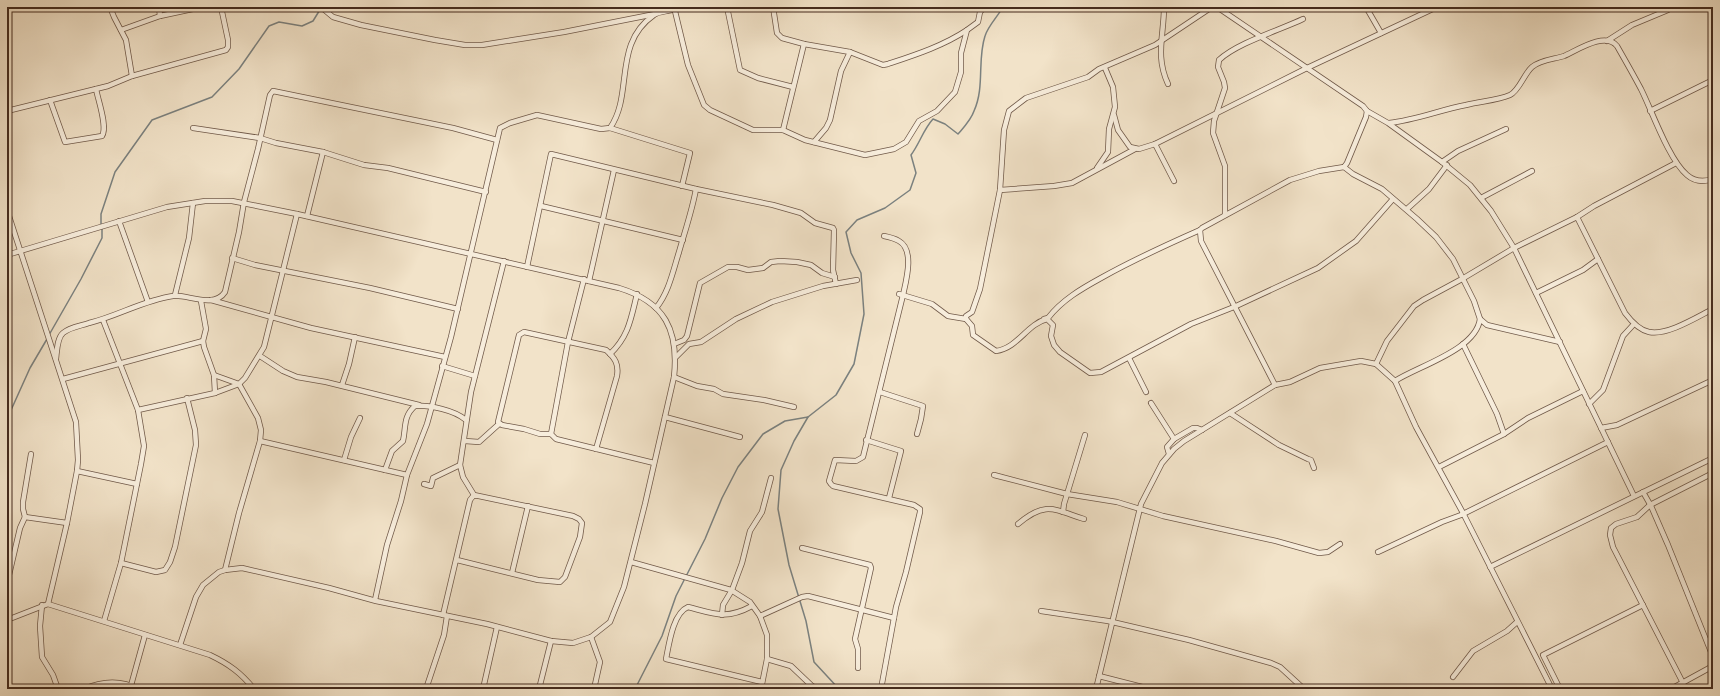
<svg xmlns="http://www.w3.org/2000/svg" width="1720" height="696" font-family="'Libre Caslon Text',serif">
	<rect width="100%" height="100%" fill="#f2e3c9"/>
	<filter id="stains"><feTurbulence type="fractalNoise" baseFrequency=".005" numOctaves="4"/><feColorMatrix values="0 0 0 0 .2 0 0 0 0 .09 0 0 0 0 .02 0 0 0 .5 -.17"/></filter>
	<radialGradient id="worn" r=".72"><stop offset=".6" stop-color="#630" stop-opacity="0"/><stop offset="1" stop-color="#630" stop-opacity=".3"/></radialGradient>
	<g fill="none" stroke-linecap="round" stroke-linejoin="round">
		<g stroke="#7b817f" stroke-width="1.5">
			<path d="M101 225V214L115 172 152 120 212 97 239 69 269 26 279 22 302 26 313 21 321 8"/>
			<path d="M49 335 81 279 102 238V229"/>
			<path d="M7 419 30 368 47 339"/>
			<path d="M635 689 662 636 676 596 705 539 722 498 738 467 763 434 785 421 808 417"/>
			<path d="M839 689 814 662 806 621 789 565 778 509 781 470 794 441 808 417 836 395 854 364 864 314 861 273 851 253 846 232 857 220 885 208 910 190 916 173 911 155C920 143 923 130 933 119L945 124 958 134C964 127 971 120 974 111 985 87 977 60 985 36 988 26 998 16 1003 7"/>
		</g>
		<g stroke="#705949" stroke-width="6">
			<g id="street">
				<path d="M110 7 114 17 126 40 132 76"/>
				<path d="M159 7 160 16"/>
				<path d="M321 7 333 17 361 25 435 40 465 45H482L564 32 655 14"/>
				<path d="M674 7 688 65 704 105 710 110 753 130H783L805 140 865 155 894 149 906 142 919 121 937 111 955 92 961 72V53L967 30 978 22 980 12 985 7"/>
				<path d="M727 7 740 70 758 78 793 87"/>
				<path d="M773 7 777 33 782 38 804 44 850 52 883 65 888 64C915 55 943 46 967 30"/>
				<path d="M1164 7C1164 35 1155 56 1168 84"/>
				<path d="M1217 7 1363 106 1367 111 1388 123 1442 162 1470 185 1491 211 1514 248 1634 496"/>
				<path d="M1366 7 1381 33"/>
				<path d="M121 30 160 16 202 7"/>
				<path d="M1607 41 1632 25 1668 10 1669 7"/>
				<path d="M50 100 65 142 102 136C108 127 98 100 96 89"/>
				<path d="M7 111 108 86 132 76 226 50 228 47V40L221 7"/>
				<path d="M1367 111 1366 117 1347 163 1344 167 1319 171 1290 180 1202 228 1200 230 1201 241 1275 385 1290 382 1320 368 1361 361 1376 364 1395 381 1416 427 1463 513 1552 689"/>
				<path d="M1650 111 1713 80"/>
				<path d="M1114 115 1118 130 1130 147 1139 149 1155 144 1307 68 1437 7"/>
				<path d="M1389 123C1415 120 1440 110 1466 105 1480 101 1496 101 1510 95 1519 91 1524 74 1532 67 1540 60 1555 59 1564 56 1576 51 1605 31 1617 46 1625 60 1633 74 1641 89 1652 111 1669 160 1687 175 1695 182 1704 182 1713 179"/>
				<path d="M193 128 260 138 276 143 323 152 364 165 388 168 486 192"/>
				<path d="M610 128 690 153 682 186"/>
				<path d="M783 130 804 44"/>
				<path d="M814 142 826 128 830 120 841 71 850 52"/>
				<path d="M1155 144 1174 181"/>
				<path d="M1442 162 1458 151 1506 129"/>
				<path d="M1344 167 1353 174 1382 189 1417 219 1436 237 1453 259 1474 301 1480 319 1487 325 1560 342"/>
				<path d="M1097 168 1108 152 1109 129 1115 107 1113 87 1105 68"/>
				<path d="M1000 190 1054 186 1072 183 1135 149"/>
				<path d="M1481 198 1532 171"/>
				<path d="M541 206 683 240"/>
				<path d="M1407 209 1429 189 1447 165"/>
				<path d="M7 210 76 422 78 460 77 471 67 523 48 604"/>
				<path d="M1225 215V166L1213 133 1214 121 1225 88 1224 82 1218 67 1219 60C1237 43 1280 30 1303 19"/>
				<path d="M307 216 323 152"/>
				<path d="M1577 217 1625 313C1631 321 1639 330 1649 332 1667 336 1697 317 1713 309"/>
				<path d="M119 221 148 302"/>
				<path d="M7 255 167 207 205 201H232L297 214 619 288C665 302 679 330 674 377L645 504 624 587 610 622 591 637 573 643 551 641 487 624 376 601 329 588 242 568 225 570 219 572 203 585 196 597 180 645"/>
				<path d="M232 258 255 265 370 288 458 309"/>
				<path d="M527 267 551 154 696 189 773 205 801 213 815 223 833 228 834 230 833 270 836 284"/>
				<path d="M584 279 568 342 551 434 556 439 654 463"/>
				<path d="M589 281 614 170"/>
				<path d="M1536 293 1583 270 1598 259"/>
				<path d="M899 294 932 304 948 316 966 319V316L972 312 980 289 1000 190 1004 130 1009 111 1026 98 1088 77 1099 69 1155 45 1212 7"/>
				<path d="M175 295 189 238 193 203"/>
				<path d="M211 300 311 328 445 357"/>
				<path d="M201 301 206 329 203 341 204 347 214 375 215 393"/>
				<path d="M656 308C669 292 673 271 679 252 685 231 692 211 696 189"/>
				<path d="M966 319 972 326 973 335 996 351C1018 348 1027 324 1047 319L1053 325 1051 336 1054 345 1060 352 1090 373 1101 372 1191 324 1234 307 1318 268 1356 241 1393 199"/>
				<path d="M1044 319 1048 318C1062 300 1081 289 1101 278 1133 260 1166 245 1200 230"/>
				<path d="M103 320 138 410 144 446 141 464 121 563 104 621"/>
				<path d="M674 344 684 340 687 336 700 283 728 267H737L748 270 763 268 771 262 780 261 797 262 811 265 822 273 835 277"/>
				<path d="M1463 344 1497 414 1504 434"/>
				<path d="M610 354C629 336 631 318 637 294"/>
				<path d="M260 356 283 371 297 377 326 382 419 405"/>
				<path d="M676 357 689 344 701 342 736 319 772 302 823 286 857 280"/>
				<path d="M1129 358 1146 392"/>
				<path d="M56 359C57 351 57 338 63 333 70 327 81 326 89 323 118 316 144 300 173 296 187 294 214 309 225 292L239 232 244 202 258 149 270 95 273 91 453 128 497 140"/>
				<path d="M1376 364 1387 341 1414 306 1423 300 1462 279 1514 248 1577 217 1594 206 1676 163"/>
				<path d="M442 366 475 376"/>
				<path d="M214 375 239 384 258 418 261 430 260 441 239 513 225 570"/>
				<path d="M674 377 697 386 714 389 723 394 764 400 794 407"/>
				<path d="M63 379 203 341"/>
				<path d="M1395 381C1418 366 1476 350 1480 319"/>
				<path d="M342 385 349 364 355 337"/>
				<path d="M880 392 923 406 921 419 917 434"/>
				<path d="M1151 403 1174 439 1193 428H1197L1202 430"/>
				<path d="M1589 404 1603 390 1623 336 1634 324"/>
				<path d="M138 410 215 393 239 384 245 378 264 347 297 214"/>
				<path d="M1230 413 1279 445 1308 459 1311 460 1314 468"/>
				<path d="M665 417 740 437"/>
				<path d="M1601 428 1617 425 1713 380"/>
				<path d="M551 434H540L524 429 502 425 498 422 519 335 524 332 606 350C615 358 619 364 617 376L596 449"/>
				<path d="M866 440 901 451 889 498"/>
				<path d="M260 441 407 475"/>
				<path d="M465 441 479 442 499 424"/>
				<path d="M1169 454 1167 447 1174 439"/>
				<path d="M344 460 351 437 360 418"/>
				<path d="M1439 467 1504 434 1528 418 1583 391"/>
				<path d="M385 470 392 451 403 441C406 428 403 416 415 406 430 405 454 410 466 420"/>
				<path d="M77 471 137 484"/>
				<path d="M994 475 1067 494 1117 502 1163 516 1276 541 1319 553 1328 552 1340 544"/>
				<path d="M424 484 431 486 433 478 460 465"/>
				<path d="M1643 492 1651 506 1668 545 1713 657"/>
				<path d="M474 495 463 477 460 465 471 392 504 261"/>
				<path d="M1063 512 1064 504 1085 435"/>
				<path d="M25 517 23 509V502L31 454"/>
				<path d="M1018 524C1045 501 1053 509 1084 519"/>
				<path d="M802 548 870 565 871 568 855 639 858 649V668"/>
				<path d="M1378 552 1442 522 1461 515 1608 442"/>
				<path d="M631 562 731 590 750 602 760 616 767 635V659L761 689"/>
				<path d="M121 563 156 572 165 570 170 562 175 547 196 445 195 430 187 398"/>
				<path d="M1490 567 1713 458"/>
				<path d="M512 573 528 506"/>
				<path d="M9 575 20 528 25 517 67 523"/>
				<path d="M375 600 387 545 401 501 407 475 427 424 451 337 500 128 510 123 537 115 601 129 610 128C634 94 612 44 654 15 659 11 668 12 674 9"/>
				<path d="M42 605 40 626 42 657 53 675 58 689"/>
				<path d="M752 606C726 620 715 614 688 607 673 613 669 644 666 659L762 682"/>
				<path d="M1041 611 1108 621 1189 640 1271 663 1280 667 1304 689"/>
				<path d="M443 615 470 500 474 495 573 516 579 519 582 523 580 537 565 577 560 582 538 580 457 560"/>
				<path d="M722 615 723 605 732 590 742 563 750 531 762 512 771 478"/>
				<path d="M760 616 802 597 808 596 894 618"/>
				<path d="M7 620 48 604 210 655C229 664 241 673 254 689"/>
				<path d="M591 637 600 662 594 689"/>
				<path d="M767 659 791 666 812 686 818 689"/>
				<path d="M1099 676 1150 689"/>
				<path d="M1453 677 1473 651 1507 631 1517 622"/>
				<path d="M1683 683 1613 547 1610 535 1611 528 1616 524 1637 517 1650 505 1713 473"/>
				<path d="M84 689C102 681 121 680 139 689"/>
				<path d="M130 689 145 635"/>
				<path d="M426 689 444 635 447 616"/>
				<path d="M483 689 497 627"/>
				<path d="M539 689 551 641"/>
				<path d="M881 689 896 607 906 572 920 512V509L914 505 833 486 831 484 829 481 835 460 856 461 863 457 903 295C906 281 915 250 899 241 894 238 889 237 884 236"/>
				<path d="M1096 689 1141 504 1162 463 1174 449 1184 441 1275 385"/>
				<path d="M1560 689 1543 655 1643 605"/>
				<path d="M1671 689 1713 666"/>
			</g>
		</g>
		<use href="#street" stroke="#f7eddc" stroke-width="4.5"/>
	</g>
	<rect width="1720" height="696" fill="none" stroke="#f2e3c9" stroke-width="24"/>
	<rect x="8" y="8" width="1704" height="680" fill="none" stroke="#442b1e" stroke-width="2"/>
	<rect x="12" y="12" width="1696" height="672" fill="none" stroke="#442b1e"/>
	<rect width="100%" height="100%" filter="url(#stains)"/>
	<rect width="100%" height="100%" fill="url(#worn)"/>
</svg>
